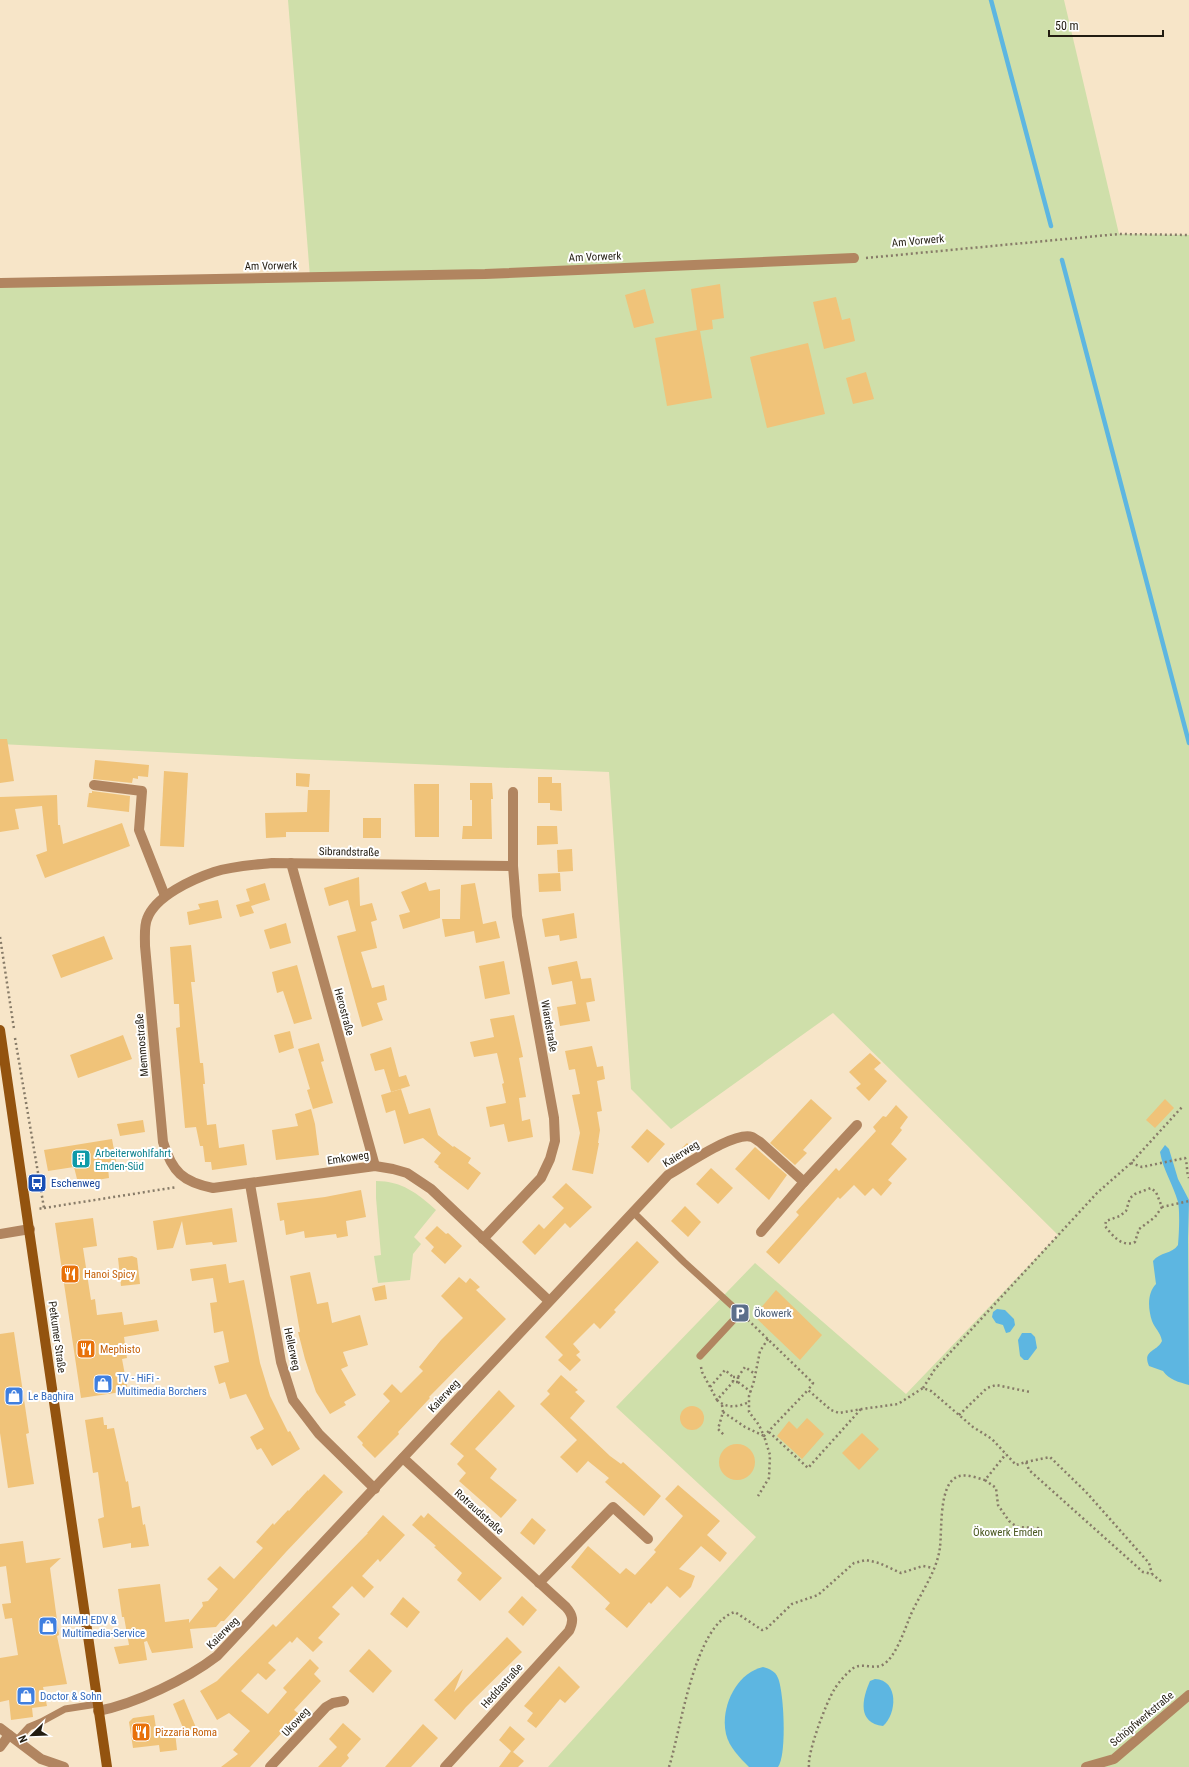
<svg xmlns="http://www.w3.org/2000/svg" width="1189" height="1767" font-family="'Roboto Condensed',sans-serif">
	<rect width="100%" height="100%" fill="#f7e5c8"/>
	<g fill="#cfdfaa">
		<path d="M288 0H1064L1119 234 1189 235V1767H548L756 1537 616 1407 755 1263 906 1394 1058 1235 833 1013 671 1129 631 1089 609 772 296 759 0 744V283L310 277Z"/>
		<path d="M376 1181C402 1181 417 1193 436 1210L414 1237 421 1244 413 1254 410 1280 378 1283 374 1256 381 1255 376 1198Z"/>
	</g>
	<g fill="#5db6e1">
		<path d="M1165 1145 1169 1149 1178 1179 1189 1200 1188 1238 1189 1385C1179 1382 1169 1380 1163 1371L1149 1366C1142 1350 1157 1352 1162 1341 1160 1331 1155 1329 1152 1321 1148 1309 1147 1293 1156 1284L1153 1261C1160 1252 1172 1254 1178 1245 1179 1235 1180 1211 1178 1202 1173 1184 1163 1170 1160 1152Z"/>
		<path d="M997 1309 1005 1310 1014 1319 1015 1325 1010 1332 1006 1333 1003 1325 996 1323 992 1317 993 1312Z"/>
		<path d="M1022 1333H1031L1035 1337 1037 1348 1028 1360H1024L1020 1356 1018 1340Z"/>
		<path d="M763 1667C770 1669 775 1671 778 1678 784 1692 787 1755 778 1767H749C740 1758 729 1747 726 1734 720 1708 736 1673 763 1667Z"/>
		<path d="M875 1679C899 1680 897 1714 883 1726 857 1723 862 1699 870 1681Z"/>
	</g>
	<g fill="none" stroke-linecap="round" stroke-linejoin="round">
		<g stroke="#5db6e1" stroke-width="4.5">
			<path d="M991 0 1051 226"/>
			<path d="M1062 260 1189 743"/>
		</g>
	</g>
	<g fill="#f0c379">
		<path d="M720 284 724 318 712 320 713 329 700 331 712 398 667 406 655 338 697 330 691 289Z"/>
		<path d="M645 289 654 323 634 328 625 295Z"/>
		<path d="M836 297 842 320 850 318 855 341 824 349 813 302Z"/>
		<path d="M808 343 825 414 767 428 750 357Z"/>
		<path d="M866 372 874 399 853 404 846 378Z"/>
		<path d="M0 739H7L14 781 0 783Z"/>
		<path d="M95 760 149 765 148 777 138 776V779L133 778 132 783 93 779Z"/>
		<path d="M164 771 188 773 184 847 160 846Z"/>
		<path d="M296 773 310 774 309 787 296 786Z"/>
		<path d="M538 777H552V783H561L562 811 550 810V803H538Z"/>
		<path d="M470 783H492L493 799H491L492 839H462L463 826H472V800H470Z"/>
		<path d="M414 784H439V837H415Z"/>
		<path d="M308 790H330L329 832H286V837L266 838 265 813 307 812Z"/>
		<path d="M92 791 130 796 129 812 87 807 89 793H92Z"/>
		<path d="M57 795 58 825H60L63 844 122 823 130 846 45 878 36 855 47 851 42 806 15 809 19 829 0 832V797Z"/>
		<rect x="363" y="818" width="18" height="20"/>
		<path d="M537 826H557L558 844 537 845Z"/>
		<path d="M572 849 573 871 558 872 557 850Z"/>
		<path d="M560 873 561 891 539 892 538 874Z"/>
		<path d="M359 877 360 906 372 903 377 920 371 922 377 948 361 952 372 988 384 985 387 1000 377 1003 383 1020 362 1027 337 936 356 931 348 900 329 906 324 888Z"/>
		<path d="M426 882 429 891 440 889V918L403 929 399 915 410 912 401 892Z"/>
		<path d="M265 883 270 900 251 906 254 913 240 917 236 905 250 901 251 905 246 889Z"/>
		<path d="M475 883 483 924 496 921 500 938 476 943 474 931 445 937 442 919H460L461 885Z"/>
		<path d="M218 900 222 918 189 925 187 912 200 909 198 904Z"/>
		<path d="M574 913 577 938 560 941 559 935 545 937 542 919Z"/>
		<path d="M286 923 291 943 270 949 264 930Z"/>
		<path d="M104 936 113 959 61 978 52 955Z"/>
		<path d="M191 945 195 982H191L200 1063H203L205 1084H203L207 1125 216 1124 219 1148 244 1144 247 1165 212 1170 211 1162H205L203 1146H200L196 1127 185 1128 176 1028 180 1027 179 1004H174L170 947Z"/>
		<path d="M504 961 510 994 485 999 479 966Z"/>
		<path d="M577 961 581 979 591 978 595 1001 584 1003 586 1002 590 1021 560 1026 557 1007 576 1004 572 981 552 985 548 967Z"/>
		<path d="M297 965 312 1019 294 1024 283 991 277 993 272 972Z"/>
		<path d="M514 1015 523 1057 519 1058 526 1097 519 1098 522 1121 530 1119 533 1137 508 1142 504 1124 490 1127 486 1107 506 1103 502 1084 504 1083 497 1053 474 1057 470 1042 494 1037 490 1019Z"/>
		<path d="M290 1031 294 1048 279 1053 274 1035Z"/>
		<path d="M123 1035 132 1059 78 1078 70 1055Z"/>
		<path d="M319 1043 324 1061 321 1062 333 1103 313 1109 307 1090 310 1089 298 1049Z"/>
		<path d="M592 1046 597 1067 603 1066 605 1079 597 1081 602 1111 597 1112 600 1130 598 1143H599L593 1174 572 1170 580 1133 572 1095 580 1094 575 1069 569 1070 565 1051Z"/>
		<path d="M391 1047 399 1077 406 1075 410 1086 391 1092 384 1069 375 1071 370 1054Z"/>
		<path d="M870 1053 881 1063 874 1069 887 1081 869 1101 856 1088 861 1084 849 1072Z"/>
		<path d="M401 1089 409 1114 430 1108 438 1135 453 1147 454 1146 471 1158 468 1163 481 1173 468 1190 438 1167 439 1166 434 1162 441 1153 423 1138 404 1144 395 1110 386 1113 381 1095Z"/>
		<path d="M811 1099 832 1118 803 1150 807 1153 795 1165 770 1143Z"/>
		<path d="M1165 1099 1174 1108 1155 1128 1146 1120Z"/>
		<path d="M896 1105 908 1117 900 1128 902 1130 891 1144 907 1159 888 1180 892 1183 881 1196 873 1188 865 1196 854 1185 840 1199 838 1197 779 1264 766 1252 799 1215 796 1212 836 1168 839 1171 876 1131 873 1127 883 1116 886 1117Z"/>
		<path d="M311 1109 315 1124 319 1155 276 1160 272 1130 298 1126 295 1114Z"/>
		<path d="M143 1120 145 1132 120 1136 117 1124Z"/>
		<path d="M647 1129 665 1144 648 1163 631 1147Z"/>
		<path d="M112 1139 117 1166 108 1168 109 1178 78 1183 74 1167 48 1171 44 1150Z"/>
		<path d="M687 1143 695 1151 684 1158 678 1152Z"/>
		<path d="M755 1147 787 1175 769 1200 735 1169Z"/>
		<path d="M711 1168 733 1188 718 1204 696 1184Z"/>
		<path d="M566 1183 592 1207 570 1228 565 1223 535 1255 522 1242 539 1224 544 1229 564 1208 552 1197Z"/>
		<path d="M361 1190 366 1217 346 1221 348 1236 337 1238 336 1234 305 1238 304 1231 286 1235 284 1220 280 1221 277 1203 325 1197Z"/>
		<path d="M685 1206 701 1222 688 1237 671 1221Z"/>
		<path d="M232 1208 237 1242 213 1245 212 1242 186 1245 182 1221 173 1248 157 1250 153 1221Z"/>
		<path d="M93 1218 97 1246 83 1248 91 1300 95 1299 97 1315 122 1312 124 1325 157 1320 159 1331 124 1337 127 1358 122 1359 128 1391 81 1398 55 1223Z"/>
		<path d="M437 1226 446 1234 448 1233 462 1246 445 1264 431 1251 434 1247 425 1238Z"/>
		<path d="M637 1241 659 1262 614 1310 616 1312 600 1329 594 1323 573 1344 580 1352 576 1355 581 1360 570 1371 558 1360 563 1355 545 1337Z"/>
		<path d="M132 1256 137 1258 140 1284 121 1286 118 1258Z"/>
		<path d="M226 1264 229 1283 244 1280 260 1363 270 1396 288 1432 290 1431 300 1449 272 1466 261 1448 257 1450 250 1437 264 1429 246 1394 230 1399 225 1382 219 1384 214 1366 229 1362 223 1331 214 1333 210 1303 217 1302 213 1278 192 1281 190 1269Z"/>
		<path d="M310 1272 317 1304 328 1302 332 1323 360 1315 368 1345 343 1352 348 1366 341 1369 356 1395 344 1402 346 1405 330 1414 316 1392 305 1359 298 1332H300L290 1276Z"/>
		<path d="M459 1277 466 1283 470 1278 480 1287 476 1290 506 1319 429 1397 430 1398 398 1432 399 1434 375 1458 362 1445 363 1443 357 1437 390 1401 383 1394 392 1384 401 1393 423 1371 419 1367 441 1340 463 1318 441 1296Z"/>
		<path d="M385 1285 387 1299 375 1301 372 1288Z"/>
		<path d="M776 1290 822 1335 800 1360 754 1316Z"/>
		<path d="M14 1332 29 1433 26 1434 34 1484 8 1488 0 1433V1334Z"/>
		<path d="M561 1375 578 1390 575 1392 585 1401 570 1418 610 1456 621 1464 623 1462 661 1496 644 1516 605 1482 609 1478 588 1461 577 1473 560 1457 577 1440 540 1404 550 1394 547 1391Z"/>
		<path d="M499 1390 515 1406 475 1449 497 1469 490 1478 517 1500 501 1518 459 1481 466 1473 457 1464 464 1456 450 1444Z"/>
		<circle cx="692" cy="1418" r="12"/>
		<path d="M103 1417 104 1425H107V1429L114 1428 126 1482 128 1481 132 1508 140 1506 143 1525 145 1524 149 1546 131 1548V1543L103 1548 98 1519 104 1517 98 1472 93 1473 85 1420Z"/>
		<path d="M807 1418 824 1434 802 1459 777 1436 789 1421 797 1429Z"/>
		<path d="M862 1433 879 1449 859 1470 842 1453Z"/>
		<circle cx="737" cy="1462" r="18"/>
		<path d="M324 1474 343 1492 286 1552 224 1621H221L216 1627 190 1629 193 1648 152 1653 147 1641 144 1642 147 1660 119 1664 114 1647 129 1645 124 1617H122L118 1589 160 1584 165 1622 189 1619V1623L203 1606 202 1602 208 1601 218 1589 207 1579 220 1566 234 1579 263 1548 256 1542 273 1523 274 1525 288 1510 289 1511 308 1490V1491Z"/>
		<path d="M678 1485 720 1521 707 1535 727 1553 720 1562 701 1546 679 1569 695 1576 691 1587 680 1598 667 1586 651 1604 649 1602 627 1628 605 1609 610 1603 571 1567 588 1546 620 1574 626 1568 635 1575 656 1552 654 1550 683 1516 665 1499Z"/>
		<path d="M428 1513 502 1578 480 1601 457 1580 462 1573 434 1547 436 1546 412 1525 421 1515 424 1518Z"/>
		<path d="M383 1515 405 1535 380 1562 378 1559 362 1576 374 1587 364 1598 352 1586 332 1607 340 1614 318 1638 323 1642 313 1652 297 1637 292 1643 290 1641 268 1663 276 1670 266 1680 258 1673 241 1691 268 1714 287 1692 283 1688 310 1659 319 1668 314 1674 321 1681 294 1710 299 1714 250 1767H221L238 1754 233 1750 250 1731 229 1713 217 1720 200 1691 217 1681 273 1624 276 1627 368 1533H367Z"/>
		<path d="M532 1518 546 1530 534 1545 520 1533Z"/>
		<path d="M23 1541 26 1563 61 1558 50 1568 59 1635 57 1636 67 1684 43 1687 47 1706 32 1708 33 1717 11 1720 9 1700 0 1702V1658L18 1655 12 1618 5 1619 2 1604 11 1603 6 1566 0 1567V1544Z"/>
		<path d="M522 1596 537 1610 523 1626 508 1612Z"/>
		<path d="M403 1597 420 1612 407 1628 390 1614Z"/>
		<path d="M507 1637 522 1652 466 1707 455 1720 434 1700 463 1669 454 1692Z"/>
		<path d="M369 1649 392 1671 373 1693 349 1671Z"/>
		<path d="M559 1666 580 1687 565 1703 560 1699 536 1728 527 1721 533 1713 524 1706Z"/>
		<path d="M184 1699 197 1730 186 1735 173 1704Z"/>
		<path d="M154 1715 157 1734 175 1732 177 1750 160 1752 159 1745 133 1748 129 1722 133 1718Z"/>
		<path d="M343 1723 361 1739 347 1755 349 1758 341 1767H318L337 1747 329 1739Z"/>
		<path d="M423 1724 438 1738 411 1767H385Z"/>
		<path d="M510 1726 525 1739 513 1752 524 1761 518 1767H499L511 1751 499 1740Z"/>
	</g>
	<g fill="none" stroke-linecap="round" stroke-linejoin="round">
		<g stroke="#877b68" stroke-width="2.5" stroke-dasharray="2 3" stroke-linecap="butt">
			<path d="M866 258 1119 234 1189 235"/>
			<path d="M0 937 14 1029"/>
			<path d="M15 1038 44 1208 37 1209"/>
			<path d="M1131 1163 1142 1167 1185 1158C1188 1165 1186 1172 1189 1178"/>
			<path d="M1162 1207 1155 1217 1139 1229 1135 1242C1122 1248 1112 1235 1105 1226L1106 1221 1120 1216 1126 1211 1130 1198 1135 1194 1151 1188 1156 1192 1162 1207 1189 1201"/>
			<path d="M44 1208 177 1187"/>
			<path d="M748 1320 813 1383 808 1390 831 1410 839 1413 862 1409 898 1404 923 1388 931 1391 973 1427 992 1439 1016 1465 1026 1462 1029 1470 1143 1572 1152 1574 1163 1583"/>
			<path d="M768 1339 760 1351 754 1381 749 1396V1412L759 1425 764 1436 808 1390"/>
			<path d="M701 1367 702 1372 717 1400 733 1382"/>
			<path d="M738 1377 745 1367 755 1374"/>
			<path d="M738 1382H733V1377H738V1382L751 1392"/>
			<path d="M710 1387 725 1370 733 1377"/>
			<path d="M923 1388 935 1369 1097 1193 1131 1163 1182 1107"/>
			<path d="M717 1400C727 1409 738 1407 749 1402"/>
			<path d="M722 1405 723 1412 718 1429 725 1436"/>
			<path d="M723 1412 745 1427 764 1436 770 1455 769 1478 758 1496"/>
			<path d="M959 1415 987 1388 996 1385 1030 1392"/>
			<path d="M769 1432 808 1468 861 1409"/>
			<path d="M1026 1462 1050 1457 1086 1492 1149 1563 1152 1574"/>
			<path d="M985 1480 996 1488 998 1505 1009 1521 1017 1527 1038 1528 1039 1536"/>
			<path d="M669 1767C681 1730 694 1624 735 1612L762 1630 767 1628 792 1604 818 1595 854 1563 866 1560 879 1563 901 1573 923 1566 933 1568"/>
			<path d="M809 1767C807 1753 826 1703 834 1690 838 1683 846 1674 852 1669 862 1661 874 1671 884 1664 895 1657 904 1632 909 1619 918 1596 937 1573 940 1547 942 1530 939 1488 955 1478 964 1472 976 1478 985 1480L1006 1454"/>
		</g>
		<g stroke="#b18560" stroke-width="7">
			<path d="M633 1212 684 1262 740 1313 700 1356"/>
			<path d="M16 1741 29 1727 41 1722 65 1709 97 1704"/>
		</g>
		<g stroke="#b18560" stroke-width="10">
			<path d="M0 283 485 274 854 258"/>
			<path d="M94 785 142 791 139 830 165 896"/>
			<path d="M291 863 375 1166"/>
			<path d="M513 866 272 863C253 865 233 866 214 872 193 879 155 896 147 919 144 926 145 938 145 946L163 1142C172 1172 183 1182 213 1188L375 1166 393 1169 407 1173 431 1189 549 1301"/>
			<path d="M250 1184 281 1362 293 1400 319 1434 375 1489"/>
			<path d="M761 1232 804 1182"/>
			<path d="M0 1234 30 1229"/>
			<path d="M483 1239 541 1178 550 1159 555 1141 554 1118 517 916 513 866V792"/>
			<path d="M403 1458 566 1607C573 1615 574 1621 569 1631L445 1767"/>
			<path d="M539 1583 613 1507 648 1539"/>
			<path d="M98 1711C135 1704 187 1679 217 1656L668 1175C685 1166 734 1131 752 1137 754 1138 757 1140 760 1142L804 1182 857 1125"/>
			<path d="M0 1728 41 1759 64 1767"/>
			<path d="M0 1747 9 1735"/>
			<path d="M270 1767 326 1707 333 1703 344 1701"/>
			<path d="M1086 1767 1114 1759 1189 1695"/>
		</g>
		<path stroke="#93530f" stroke-width="10" d="M0 1030 107 1767"/>
	</g>
	<defs>
		<g id="building-square" transform="scale(1)"><rect x="-9" y="-9" width="18" height="18" rx="4" fill="#0f9aa8" stroke="#fff"/><path d="M-4-6H4V6H1V3H-1V6H-4ZM-2.5-4.3h1.7v1.8h-1.7ZM.8-4.3h1.7v1.8H.8ZM-2.5-1h1.7V.8h-1.7ZM.8-1h1.7V.8H.8Z" fill="#fff"/></g>
		<g id="bus-square" transform="scale(1)"><rect x="-9" y="-9" width="18" height="18" rx="4" fill="#1a4fb4" stroke="#fff"/><path d="M-5-6H5V4H4V6H2V4H-2V6H-4V4H-5ZM-3.5-4V0h7V-4ZM-3.5 1.2v1.5H-2V1.2ZM2 1.2v1.5H3.5V1.2Z" fill="#fff"/></g>
		<g id="restaurant-square" transform="scale(1)"><rect x="-9" y="-9" width="18" height="18" rx="4" fill="#e8710a" stroke="#fff"/><path d="M-5-6h1v4h1v-4h1v4h1v-4h1v5L-1.5 .5V6h-2V.5L-5-1ZM5-6V6H3V1.5H1.5Q1.5-4 5-6Z" fill="#fff"/></g>
		<g id="parking-square" transform="scale(1)"><rect x="-9" y="-9" width="18" height="18" rx="4" fill="#5c6f8a" stroke="#fff"/><path d="M-3.5-5.5H1a3.5 3.5 0 0 1 0 7H-1V5.5H-3.5ZM-1-3.4V-.6H.8a1.4 1.4 0 0 0 0-2.8Z" fill="#fff"/></g>
		<g id="shop-square" transform="scale(1)"><rect x="-9" y="-9" width="18" height="18" rx="4" fill="#3f7fe0" stroke="#fff"/><path d="M-5-2.5h2.3a2.7 3.5 0 0 1 5.4 0H5L5.5 6h-11ZM-1.5-2.5h3a1.5 2.3 0 0 0-3 0Z" fill="#fff"/></g>
	</defs>
	<g fill-rule="evenodd">
		<use href="#building-square" x="81" y="1159"/>
		<use href="#bus-square" x="37" y="1183"/>
		<use href="#restaurant-square" x="70" y="1274"/>
		<use href="#parking-square" x="740" y="1313"/>
		<use href="#restaurant-square" x="86" y="1349"/>
		<use href="#shop-square" x="103" y="1384"/>
		<use href="#shop-square" x="14" y="1396"/>
		<use href="#shop-square" x="48" y="1626"/>
		<use href="#shop-square" x="26" y="1696"/>
		<use href="#restaurant-square" x="141" y="1732"/>
	</g>
	<g text-anchor="middle" dominant-baseline="central" stroke-width="4" stroke-linejoin="round" paint-order="stroke">
		<g font-size="11" fill="#221c11" stroke="#fff">
			<text transform="translate(918 241) rotate(-5)">Am Vorwerk</text>
			<text transform="translate(595 257) rotate(-2)">Am Vorwerk</text>
			<text transform="translate(271 266) rotate(-1)">Am Vorwerk</text>
			<text transform="translate(349 852) rotate(1)">Sibrandstraße</text>
			<text transform="translate(344 1012) rotate(75)">Herostraße</text>
			<text transform="translate(549 1026) rotate(80)">Wiardstraße</text>
			<text transform="translate(142 1045) rotate(-95)">Memmostraße</text>
			<text transform="translate(681 1154) rotate(-32)">Kaierweg</text>
			<text transform="translate(348 1158) rotate(-8)">Emkoweg</text>
			<text transform="translate(57 1337) rotate(82)">Petkumer Straße</text>
			<text transform="translate(292 1349) rotate(78)">Hellerweg</text>
			<text transform="translate(444 1396) rotate(-47)">Kaierweg</text>
			<text transform="translate(479 1512) rotate(42)">Rotraudstraße</text>
			<text transform="translate(223 1633) rotate(-45)">Kaierweg</text>
			<text transform="translate(502 1686) rotate(-48)">Heddastraße</text>
			<text transform="translate(1142 1719) rotate(-40)">Schöpfwerkstraße</text>
			<text transform="translate(296 1722) rotate(-47)">Ukoweg</text>
		</g>
		<g font-size="11" fill="#0d838f" stroke="#fff" text-anchor="start">
			<text x="95" y="1153">Arbeiterwohlfahrt<tspan x="95" dy="13">Emden-Süd</tspan></text>
		</g>
		<g font-size="11" fill="#164399" stroke="#fff" text-anchor="start">
			<text x="51" y="1183">Eschenweg</text>
		</g>
		<g font-size="11" fill="#c56008" stroke="#fff" text-anchor="start">
			<text x="84" y="1274">Hanoi Spicy</text>
			<text x="100" y="1349">Mephisto</text>
			<text x="155" y="1732">Pizzaria Roma</text>
		</g>
		<g font-size="11" fill="#4e5e75" stroke="#fff" text-anchor="start">
			<text x="754" y="1313">Ökowerk</text>
		</g>
		<g font-size="11" fill="#366cbe" stroke="#fff" text-anchor="start">
			<text x="117" y="1378">TV - HiFi -<tspan x="117" dy="13">Multimedia Borchers</tspan></text>
			<text x="28" y="1396">Le Baghira</text>
			<text x="62" y="1620">MiMH EDV &amp;<tspan x="62" dy="13">Multimedia-Service</tspan></text>
			<text x="40" y="1696">Doctor &amp; Sohn</text>
		</g>
		<g font-size="11" fill="#4a5820" stroke="#fff">
			<text x="1008" y="1532">Ökowerk Emden</text>
		</g>
	</g>
	<g transform="translate(32 1735) rotate(247)" stroke="#ffffff" stroke-width="3" paint-order="stroke">
	<path d="M0-3L7 15L0 10L-7 15Z" fill="#221c11"/>
	<text y="-6" font-size="11" font-weight="bold" text-anchor="middle" fill="#221c11">N</text>
	</g>
	<path d="M1049 30v6h114v-6" fill="none" stroke="#221c11" stroke-width="2"/>
	<text x="1055" y="30" font-size="12" fill="#221c11" stroke="#ffffff" stroke-width="3" paint-order="stroke">50 m</text>
</svg>
